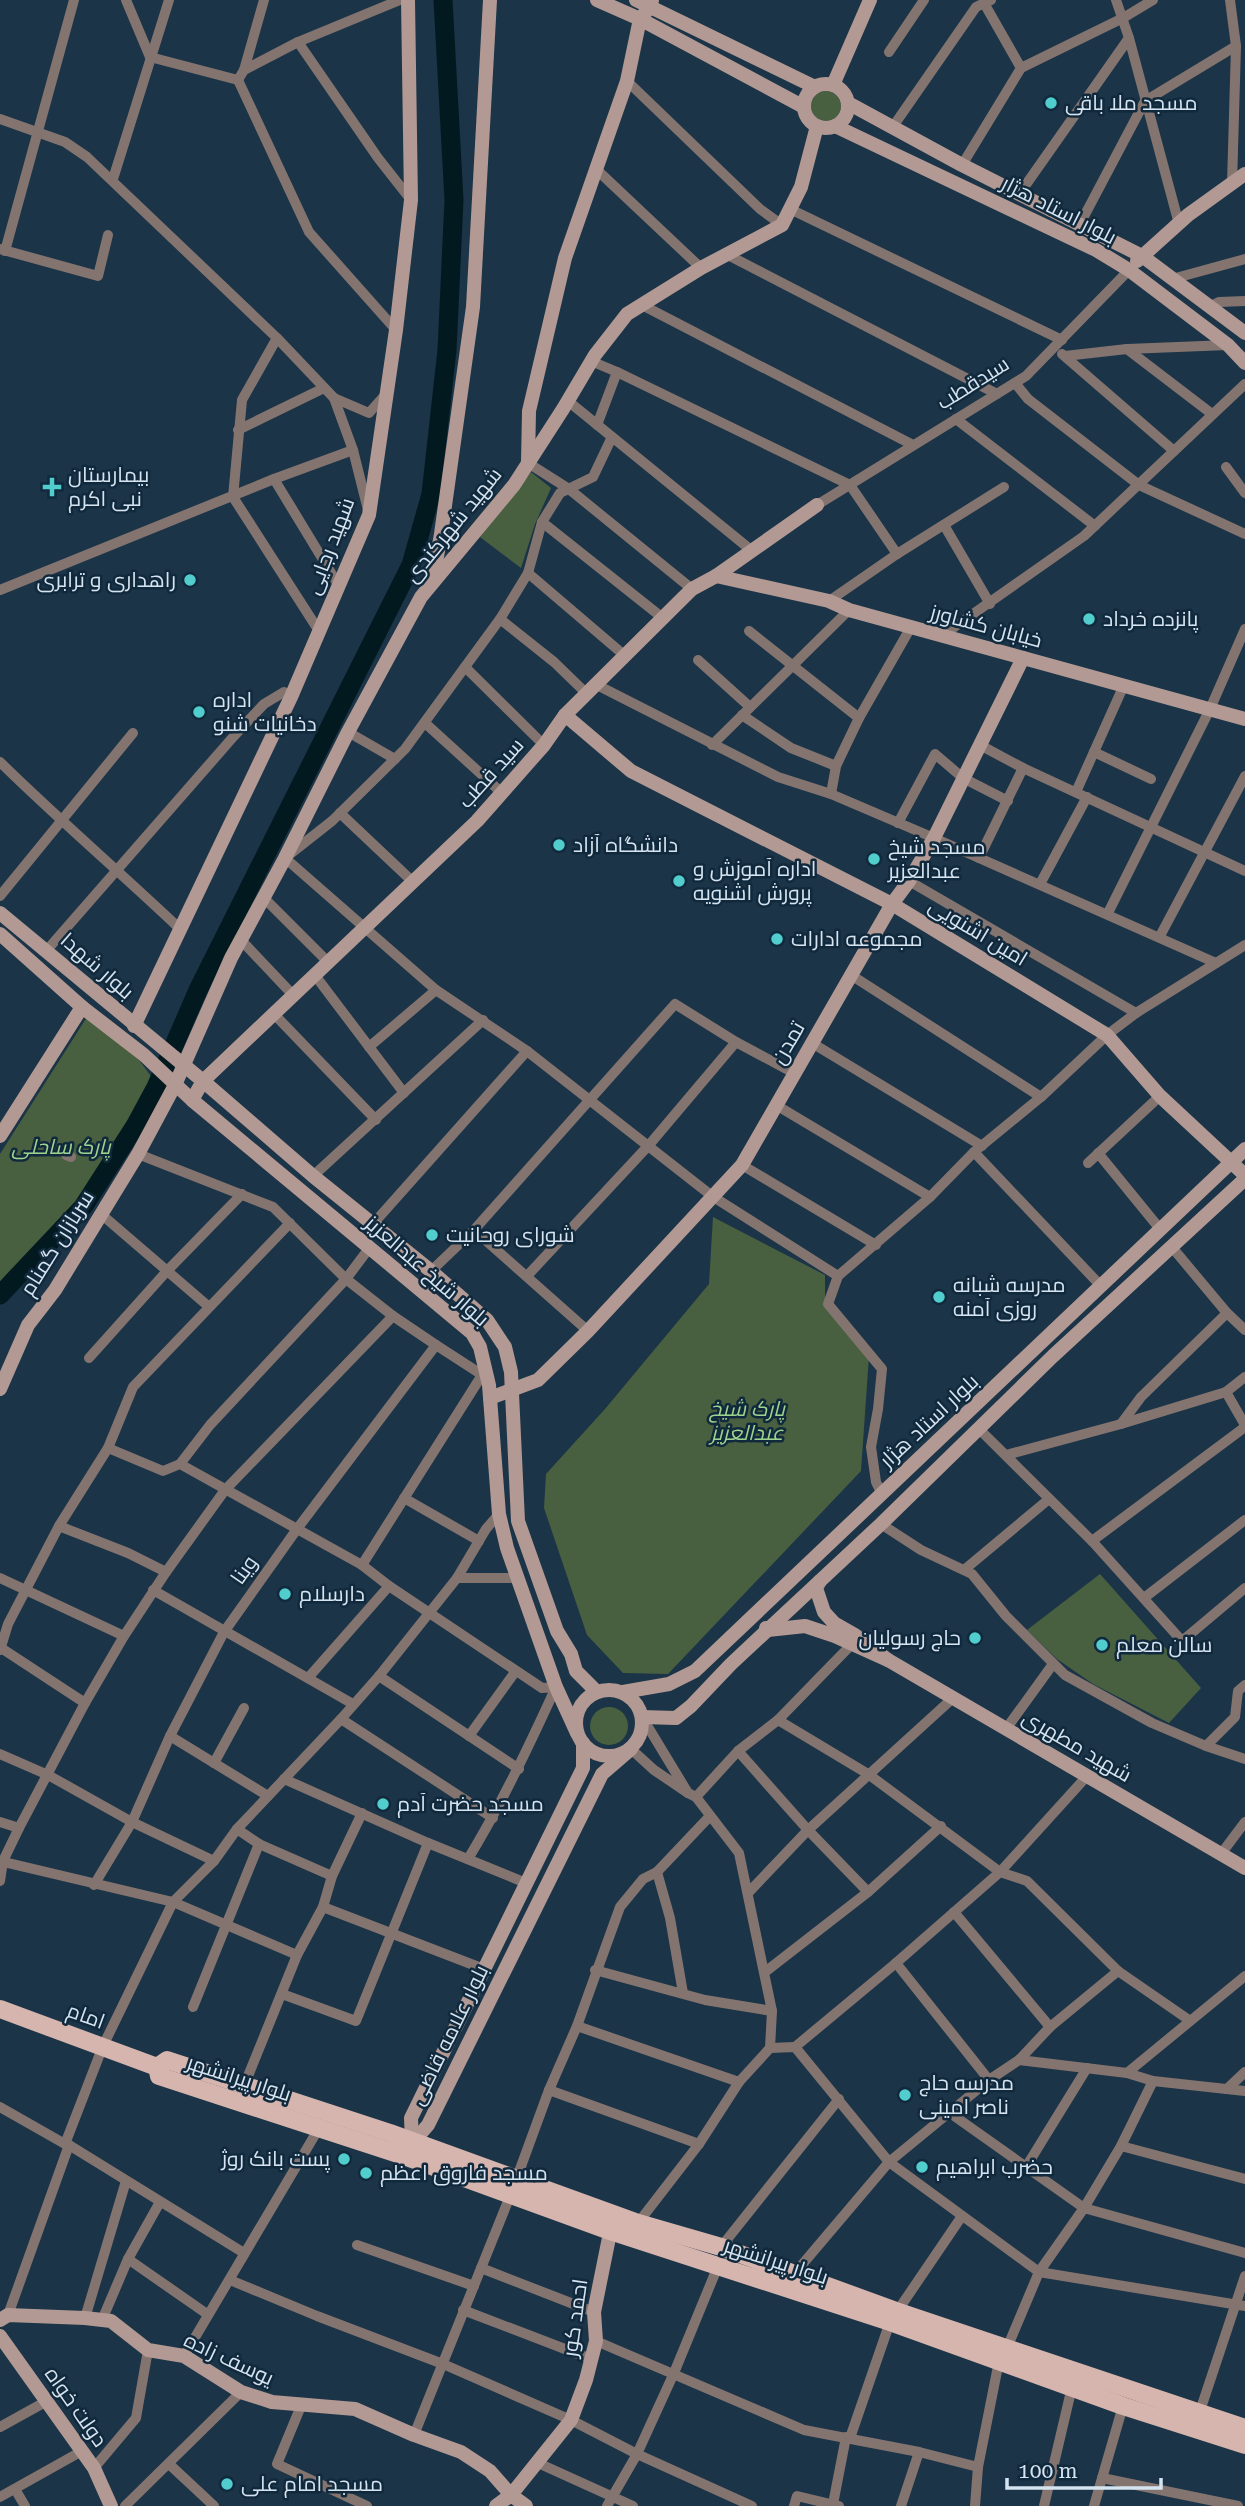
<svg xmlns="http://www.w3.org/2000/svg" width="1245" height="2506" font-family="'Roboto Serif',Cairo,serif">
	<rect width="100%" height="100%" fill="#1b3447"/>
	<g fill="#486040">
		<circle cx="826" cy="106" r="15"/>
		<path d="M531 472 551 488 535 524 521 568 480 537Z"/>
		<path d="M87 1017 139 1060 153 1079 100 1172 70 1213 0 1287V1154Z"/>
		<path d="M713 1217 825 1275V1308L869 1356 861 1471 668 1674 623 1673 587 1635 544 1508 546 1474 605 1409 709 1284Z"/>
		<path d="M1100 1574 1201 1688 1169 1723 1093 1684 1057 1659 1027 1630Z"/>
		<circle cx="609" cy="1726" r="19"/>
	</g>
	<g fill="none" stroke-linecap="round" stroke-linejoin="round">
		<path stroke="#021a1f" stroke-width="19" d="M0 1295 83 1207 135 1126 156 1087 198 990 411 565 431 494 447 350 454 200 443 0"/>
		<g stroke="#847470" stroke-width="10">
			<path d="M126 0 150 57 238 80"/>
			<path d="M1116 0 1129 38 1179 224"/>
			<path d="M1230 0 1236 46 1232 184"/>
			<path d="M984 3 1021 68"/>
			<path d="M298 42 378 158 411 200"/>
			<path d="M889 52 924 0"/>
			<path d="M244 70 264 0"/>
			<path d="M238 80 309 232 396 330"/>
			<path d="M238 80 244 70 298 42 400 0"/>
			<path d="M627 81 760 209 782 225"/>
			<path d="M0 119 65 142 87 157 277 338 334 398"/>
			<path d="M892 128 976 7 991 0"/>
			<path d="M962 165 1021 68 1123 18 1153 0"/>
			<path d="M596 169 701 268"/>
			<path d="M113 179 169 0"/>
			<path d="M1020 193 1129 38"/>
			<path d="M790 209 1062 340"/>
			<path d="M1080 224 1145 101 1236 46"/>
			<path d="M0 249 98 276 108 235"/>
			<path d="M5 251 74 0"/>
			<path d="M728 255 997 394"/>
			<path d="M1172 279 1245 259"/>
			<path d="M642 305 913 445"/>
			<path d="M1211 306 1219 302 1245 301"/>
			<path d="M277 338 242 400 233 497 319 631"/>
			<path d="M1127 349 1212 414"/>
			<path d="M1062 354 1174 451"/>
			<path d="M1065 356 1127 349 1228 345"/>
			<path d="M591 361 617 372"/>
			<path d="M1015 383 1028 399 1139 485 1245 534"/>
			<path d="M568 401 751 550"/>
			<path d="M956 419 1095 526"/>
			<path d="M597 425 617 372 850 485 897 554"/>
			<path d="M238 430 324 388"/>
			<path d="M612 437 593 477 560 493 542 522 664 619"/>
			<path d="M528 463 569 489 692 589"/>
			<path d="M1226 467 1245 493"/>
			<path d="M274 479 339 586"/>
			<path d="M817 505 1026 376 1129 270"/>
			<path d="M368 510 353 450 334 398 369 413 385 395"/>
			<path d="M542 522 528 573 500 619 405 749 332 821 285 858 436 990 527 1051 712 1196 838 1276"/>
			<path d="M944 525 990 604"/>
			<path d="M528 573 624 655"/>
			<path d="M0 590 274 479 353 450"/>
			<path d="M829 601 897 554 1004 487"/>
			<path d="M500 619 554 662 586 693"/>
			<path d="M749 631 859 718"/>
			<path d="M943 635 1084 536 1245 384"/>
			<path d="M698 660 750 707"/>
			<path d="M465 667 544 745"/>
			<path d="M595 684 778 777 831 794 934 838 1216 963"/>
			<path d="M742 715 791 748 836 766"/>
			<path d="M425 723 502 793"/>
			<path d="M348 732 395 759"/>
			<path d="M712 745 849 610"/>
			<path d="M980 745 1023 768 1245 871"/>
			<path d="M1094 752 1151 779"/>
			<path d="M0 762C58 819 120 872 179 928"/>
			<path d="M1076 792 1124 685"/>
			<path d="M831 794 836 766 859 718 911 627"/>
			<path d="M340 813 412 881"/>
			<path d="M898 823 935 754 963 778 1008 801"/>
			<path d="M979 858 1023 768"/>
			<path d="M909 881 1136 1013"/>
			<path d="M1040 884 1087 797"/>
			<path d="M0 896 133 733"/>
			<path d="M264 898 328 962"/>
			<path d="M1108 913 1210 709 1245 629"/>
			<path d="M1160 936 1245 776"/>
			<path d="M241 940 293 995"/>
			<path d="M47 950 234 736 264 704 284 692 291 697"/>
			<path d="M314 974 404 1093"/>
			<path d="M851 975 1041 1097"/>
			<path d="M274 1014 376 1120"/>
			<path d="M812 1043 982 1146"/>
			<path d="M369 1047 436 990"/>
			<path d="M776 1105 930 1197"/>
			<path d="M974 1152 1101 1286"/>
			<path d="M1098 1153 1160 1229"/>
			<path d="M138 1154 273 1207 346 1279 370 1247"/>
			<path d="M66 1155 71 1157"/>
			<path d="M1088 1163 1160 1096"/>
			<path d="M742 1165 876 1245"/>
			<path d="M313 1176 483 1020"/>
			<path d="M101 1214 208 1306"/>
			<path d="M373 1224 527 1051"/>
			<path d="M474 1230 588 1331"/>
			<path d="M1171 1246 1227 1313 1245 1330"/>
			<path d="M431 1271 474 1230 675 1004 736 1042 794 1073"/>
			<path d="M527 1276 649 1145 736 1042"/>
			<path d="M838 1276 930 1197 974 1152 1041 1097 1107 1035 1136 1013 1245 945"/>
			<path d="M838 1276 828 1304 882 1369 878 1409 871 1447 876 1482 882 1494"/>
			<path d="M436 1345 487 1378"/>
			<path d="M89 1358 167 1271 242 1194"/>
			<path d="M1245 1377 1226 1392 1245 1425"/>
			<path d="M1121 1424 1141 1397 1227 1313"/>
			<path d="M978 1428 1092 1541 1182 1641 1245 1588"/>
			<path d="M108 1448 163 1471 180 1464 362 1565 389 1586 542 1688 556 1687C529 1746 502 1803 468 1859"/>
			<path d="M1006 1455 1121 1424 1226 1392"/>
			<path d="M404 1498 479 1541"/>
			<path d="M881 1524 921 1550 972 1574 1006 1616 1065 1675 1152 1723 1206 1746 1245 1759"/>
			<path d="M59 1526 128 1553 166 1572"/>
			<path d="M1092 1541 1245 1427"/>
			<path d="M362 1565 482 1375"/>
			<path d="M964 1570 1049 1499"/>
			<path d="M0 1578 124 1636"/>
			<path d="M457 1578H518"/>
			<path d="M153 1590 353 1704"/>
			<path d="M1144 1598 1245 1520"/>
			<path d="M1 1648 85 1703"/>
			<path d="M0 1650 8 1624 59 1526 108 1448 133 1387 290 1223"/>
			<path d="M379 1676 519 1769"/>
			<path d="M308 1678 389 1586"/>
			<path d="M341 1719 493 1818"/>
			<path d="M778 1720 852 1644"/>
			<path d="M1006 1729 1053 1664"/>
			<path d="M170 1736 268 1796"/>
			<path d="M469 1736 515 1672"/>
			<path d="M1206 1746 1235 1717 1238 1691 1245 1685"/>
			<path d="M631 1749 654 1770 688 1793 642 1717"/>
			<path d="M738 1751 808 1830 868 1892"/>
			<path d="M0 1754 48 1775 132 1822 214 1861"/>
			<path d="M214 1763 244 1708"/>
			<path d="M284 1779 428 1843 526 1883"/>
			<path d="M688 1793 696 1797 739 1853 772 2011 770 2048"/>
			<path d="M696 1797 738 1751 778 1720 868 1774 1000 1872 1027 1881 1118 1971 1189 2020"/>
			<path d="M0 1822 19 1828"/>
			<path d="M237 1829 259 1844 332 1876"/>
			<path d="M1221 1854 1245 1822"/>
			<path d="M0 1861 173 1902 297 1955"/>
			<path d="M657 1872 670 1918 683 1993"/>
			<path d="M0 1881 3 1861 19 1828 85 1703 124 1636 166 1572 225 1490 393 1316"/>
			<path d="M94 1885 132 1822 170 1736 224 1632 297 1529 436 1345 393 1316 346 1279 210 1425 180 1464"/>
			<path d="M749 1892 808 1830 953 1698"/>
			<path d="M323 1907 484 1969"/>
			<path d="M954 1912 1050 2027"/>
			<path d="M896 1963 989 2080"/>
			<path d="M595 1970 705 2000 772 2011"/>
			<path d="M765 1972 868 1892 941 1826"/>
			<path d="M282 1994 356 2021 428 1843"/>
			<path d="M193 2007 259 1844"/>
			<path d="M577 2026 739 2082"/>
			<path d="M795 2047 896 1963 1000 1872 1088 1775"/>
			<path d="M770 2048 795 2047 889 2162 1039 2272 1245 2306"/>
			<path d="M1019 2060 1127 2073 1153 2081 1245 2091"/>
			<path d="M1127 2073 1245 1976"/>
			<path d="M244 2086 297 1955 323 1907 332 1876 362 1813"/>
			<path d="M1227 2089 1245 2072"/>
			<path d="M549 2090 699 2144"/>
			<path d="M0 2107 65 2144"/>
			<path d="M950 2113 1084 2208 1245 2253"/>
			<path d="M69 2145 244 2253"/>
			<path d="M1121 2146 1245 2179"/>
			<path d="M1026 2167 1087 2068"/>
			<path d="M516 2180 549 2090 577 2026 620 1907 643 1879 657 1872 710 1816"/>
			<path d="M638 2223 699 2144 739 2082 770 2048"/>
			<path d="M357 2245 474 2286"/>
			<path d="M721 2247 839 2099"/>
			<path d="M128 2259 207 2314"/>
			<path d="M481 2268 594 2312"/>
			<path d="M795 2273 889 2162 989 2080 1019 2060 1050 2027 1118 1971"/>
			<path d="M230 2280 317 2316 443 2364 571 2420 637 2454 752 2506"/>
			<path d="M463 2310 591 2359"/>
			<path d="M8 2315 69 2145 65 2144 103 2046 173 1902 214 1861 237 1829 341 1719 379 1676 457 1578 486 1529 499 1514"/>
			<path d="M85 2318 126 2181"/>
			<path d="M102 2320 128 2259 160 2202"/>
			<path d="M596 2341 804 2430 919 2452 978 2467"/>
			<path d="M1007 2348 1039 2272 1084 2208 1121 2146 1153 2081"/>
			<path d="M184 2356 319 2128"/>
			<path d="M301 2406 277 2464 367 2506"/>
			<path d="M1199 2414 1245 2276"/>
			<path d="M0 2427 47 2401"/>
			<path d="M414 2435 510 2196"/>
			<path d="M850 2438 890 2322 962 2216"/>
			<path d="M538 2463 633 2506"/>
			<path d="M169 2464 214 2506"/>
			<path d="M94 2468 136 2418 148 2350"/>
			<path d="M1102 2478 1238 2506"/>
			<path d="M15 2489 25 2506"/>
			<path d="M0 2497 82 2451"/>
			<path d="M833 2504 846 2437"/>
			<path d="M125 2506 241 2392"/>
			<path d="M607 2506 637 2454 674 2373 718 2266"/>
			<path d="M794 2506 797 2496 839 2506"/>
			<path d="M901 2506 919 2452"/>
			<path d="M975 2506 978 2467 999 2361"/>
			<path d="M1044 2506 1072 2387"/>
			<path d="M1094 2506 1123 2406"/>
		</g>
		<g stroke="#b29993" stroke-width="14">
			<path d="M597 0 640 19 804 107"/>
			<path d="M636 0 815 87"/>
			<circle cx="826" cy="106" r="22"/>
			<path d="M833 85 870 0"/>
			<path d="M848 103 962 165 1142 256 1245 333"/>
			<path d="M835 126 1096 250 1129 270 1228 345 1245 363"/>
			<path d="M1137 261 1188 215 1245 174"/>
			<path d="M528 462 529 411 565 258 627 81 640 19 650 7 652 0"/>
			<path d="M716 576 829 601 849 610 1245 719"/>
			<path d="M433 579 441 534 473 307 490 0"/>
			<path d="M565 715 631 771 892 904 1107 1035 1160 1096 1245 1175"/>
			<path d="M0 913 203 1081 313 1176 431 1271 487 1320 505 1347 511 1372 518 1521 557 1631 571 1654 576 1671 597 1692"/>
			<path d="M0 934 82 1007 144 1055 192 1100 472 1333 480 1347 489 1385 499 1514 507 1548 556 1687 577 1733"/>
			<path d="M134 1026 291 697 369 515 396 330 411 200 408 0"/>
			<path d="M192 1100 203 1081 477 821 544 745 565 715 692 589 716 576 817 505"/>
			<path d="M0 1136 82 1007"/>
			<path d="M0 1389 28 1325 55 1290 138 1154 175 1085 231 958 285 858 348 732 421 597 514 485 563 409 595 355 627 314 701 268 782 225 801 187 817 126"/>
			<path d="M490 1398 538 1380 588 1331 742 1165 892 904 909 881 934 838 1023 658"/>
			<path d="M766 1628 768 1630 805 1626 835 1636 888 1660 855 1635 834 1623 824 1612 816 1588 820 1581"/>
			<path d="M888 1660 1245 1868"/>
			<circle cx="609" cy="1723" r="33"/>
			<path d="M623 1692 669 1684 695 1671 1245 1149"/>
			<path d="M642 1717 676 1718 691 1706 731 1664 881 1524 1053 1356 1245 1179"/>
			<path d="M412 2141 411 2118 583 1768V1743"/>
			<path d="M408 2148 428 2125 602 1774 631 1749"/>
			<path d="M0 2320 8 2315 85 2318 111 2321 148 2350 184 2356 241 2392 272 2402 355 2409 414 2435 461 2452 490 2471 511 2495 526 2506"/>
			<path d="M0 2336 94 2468 111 2506"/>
			<path d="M496 2506 511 2495 571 2420 586 2380 596 2341 594 2312 612 2223"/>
		</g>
		<g stroke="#d6b5ae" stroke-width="18">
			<path d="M0 2009 157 2067"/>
			<path d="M157 2067 159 2076 404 2156 610 2231 890 2322 1123 2406 1245 2445"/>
			<path d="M157 2067 167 2060 390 2133 638 2223 721 2247 896 2311 1245 2428"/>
		</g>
	</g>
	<g fill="#52cdce" stroke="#11293c" stroke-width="2.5">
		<circle cx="1051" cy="103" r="7"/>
		<path d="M48.5 476.5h7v7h7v7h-7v7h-7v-7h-7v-7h7z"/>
		<circle cx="190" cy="580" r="7"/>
		<circle cx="1089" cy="619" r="7"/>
		<circle cx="199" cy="712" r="7"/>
		<circle cx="559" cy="845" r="7"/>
		<circle cx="874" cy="859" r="7"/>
		<circle cx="679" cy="881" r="7"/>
		<circle cx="777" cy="939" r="7"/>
		<circle cx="432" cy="1235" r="7"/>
		<circle cx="939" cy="1297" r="7"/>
		<circle cx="285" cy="1594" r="7"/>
		<circle cx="975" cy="1638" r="7"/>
		<circle cx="1102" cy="1645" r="7"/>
		<circle cx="383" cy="1804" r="7"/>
		<circle cx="905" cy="2095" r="7"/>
		<circle cx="344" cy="2159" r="7"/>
		<circle cx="922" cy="2167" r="7"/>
		<circle cx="366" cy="2173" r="7"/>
		<circle cx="227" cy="2484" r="7"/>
	</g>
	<g text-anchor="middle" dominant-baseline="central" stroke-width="5" stroke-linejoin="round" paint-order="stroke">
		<g font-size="21" fill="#d5e4f0" stroke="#11293c" text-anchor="start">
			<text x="1065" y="103">مسجد ملا باقی</text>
			<text x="68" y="475">بیمارستان<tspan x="68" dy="24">نبی اکرم</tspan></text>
			<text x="176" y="580" text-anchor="end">راهداری و ترابری</text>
			<text x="1103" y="619">پانزده خرداد</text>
			<text x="213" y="700">اداره<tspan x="213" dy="24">دخانیات شنو</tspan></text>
			<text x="573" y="845">دانشگاه آزاد</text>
			<text x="888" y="847">مسجد شیخ<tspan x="888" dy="24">عبدالعزیر</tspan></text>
			<text x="693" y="869">اداره آموزش و<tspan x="693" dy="24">پرورش اشنویه</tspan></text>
			<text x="791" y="939">مجموعه ادارات</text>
			<text x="446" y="1235">شورای روحانیت</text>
			<text x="953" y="1285">مدرسه شبانه<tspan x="953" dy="24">روزی آمنه</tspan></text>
			<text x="299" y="1594">دارسلام</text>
			<text x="961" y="1638" text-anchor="end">حاج رسولیان</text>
			<text x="1116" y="1645">سالن معلم</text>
			<text x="397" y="1804">مسجد حضرت آدم</text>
			<text x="919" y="2083">مدرسه حاج<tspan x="919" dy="24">ناصر امینی</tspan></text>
			<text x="330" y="2159" text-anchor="end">پست بانک روژ</text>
			<text x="936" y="2167">حضرب ابراهیم</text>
			<text x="380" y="2173">مسجد فاروق اعظم</text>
			<text x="241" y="2484">مسجد امام علی</text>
		</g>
		<g font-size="21" fill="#d5e4f0" stroke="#11293c">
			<text transform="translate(1059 210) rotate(27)">بلوار استاد هژار</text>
			<text transform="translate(973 383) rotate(-32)">سیدقطب</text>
			<text transform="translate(453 525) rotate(-51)">شهید شهرکندی</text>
			<text transform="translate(330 546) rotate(-69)">شهید رجایی</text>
			<text transform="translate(986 626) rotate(15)">خیابان کشاورز</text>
			<text transform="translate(491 773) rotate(-48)">سید قطب</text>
			<text transform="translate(978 932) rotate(31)">امین اشنویی</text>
			<text transform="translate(97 966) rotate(41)">بلوار شهدا</text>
			<text transform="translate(788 1043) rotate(-60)">تمدن</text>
			<text transform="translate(57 1243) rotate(-58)">سربازان گمنام</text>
			<text transform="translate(427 1271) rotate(41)">بلوار شیخ عبدالعزیز</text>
			<text transform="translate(929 1421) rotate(-43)">بلوار استاد هژار</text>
			<text transform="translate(244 1570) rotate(-55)">وینا</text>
			<text transform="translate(1077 1746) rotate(30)">شهید مطهری</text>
			<text transform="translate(86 2016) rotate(20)">امام</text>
			<text transform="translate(449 2035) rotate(-64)">بلوار علامه قاضی</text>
			<text transform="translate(239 2078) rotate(18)">بلوار پیرانشهر</text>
			<text transform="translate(776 2261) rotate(18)">بلوار پیرانشهر</text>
			<text transform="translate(575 2318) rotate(-82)">احمد کور</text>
			<text transform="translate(229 2359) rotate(25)">یوسف زاده</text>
			<text transform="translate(76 2407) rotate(55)">دولت خواه</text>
		</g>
		<g font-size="21" font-style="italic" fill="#9ed38e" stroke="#11293c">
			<text x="61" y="1147">پارک ساحلی</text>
			<text x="747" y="1409">پارک شیخ<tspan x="747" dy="24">عبدالعزیز</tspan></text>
		</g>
	</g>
	<path d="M1007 2478v10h154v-10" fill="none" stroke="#d5e4f0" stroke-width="3.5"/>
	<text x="1018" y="2478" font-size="21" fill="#d5e4f0" stroke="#11293c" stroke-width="5" paint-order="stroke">100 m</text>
</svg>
